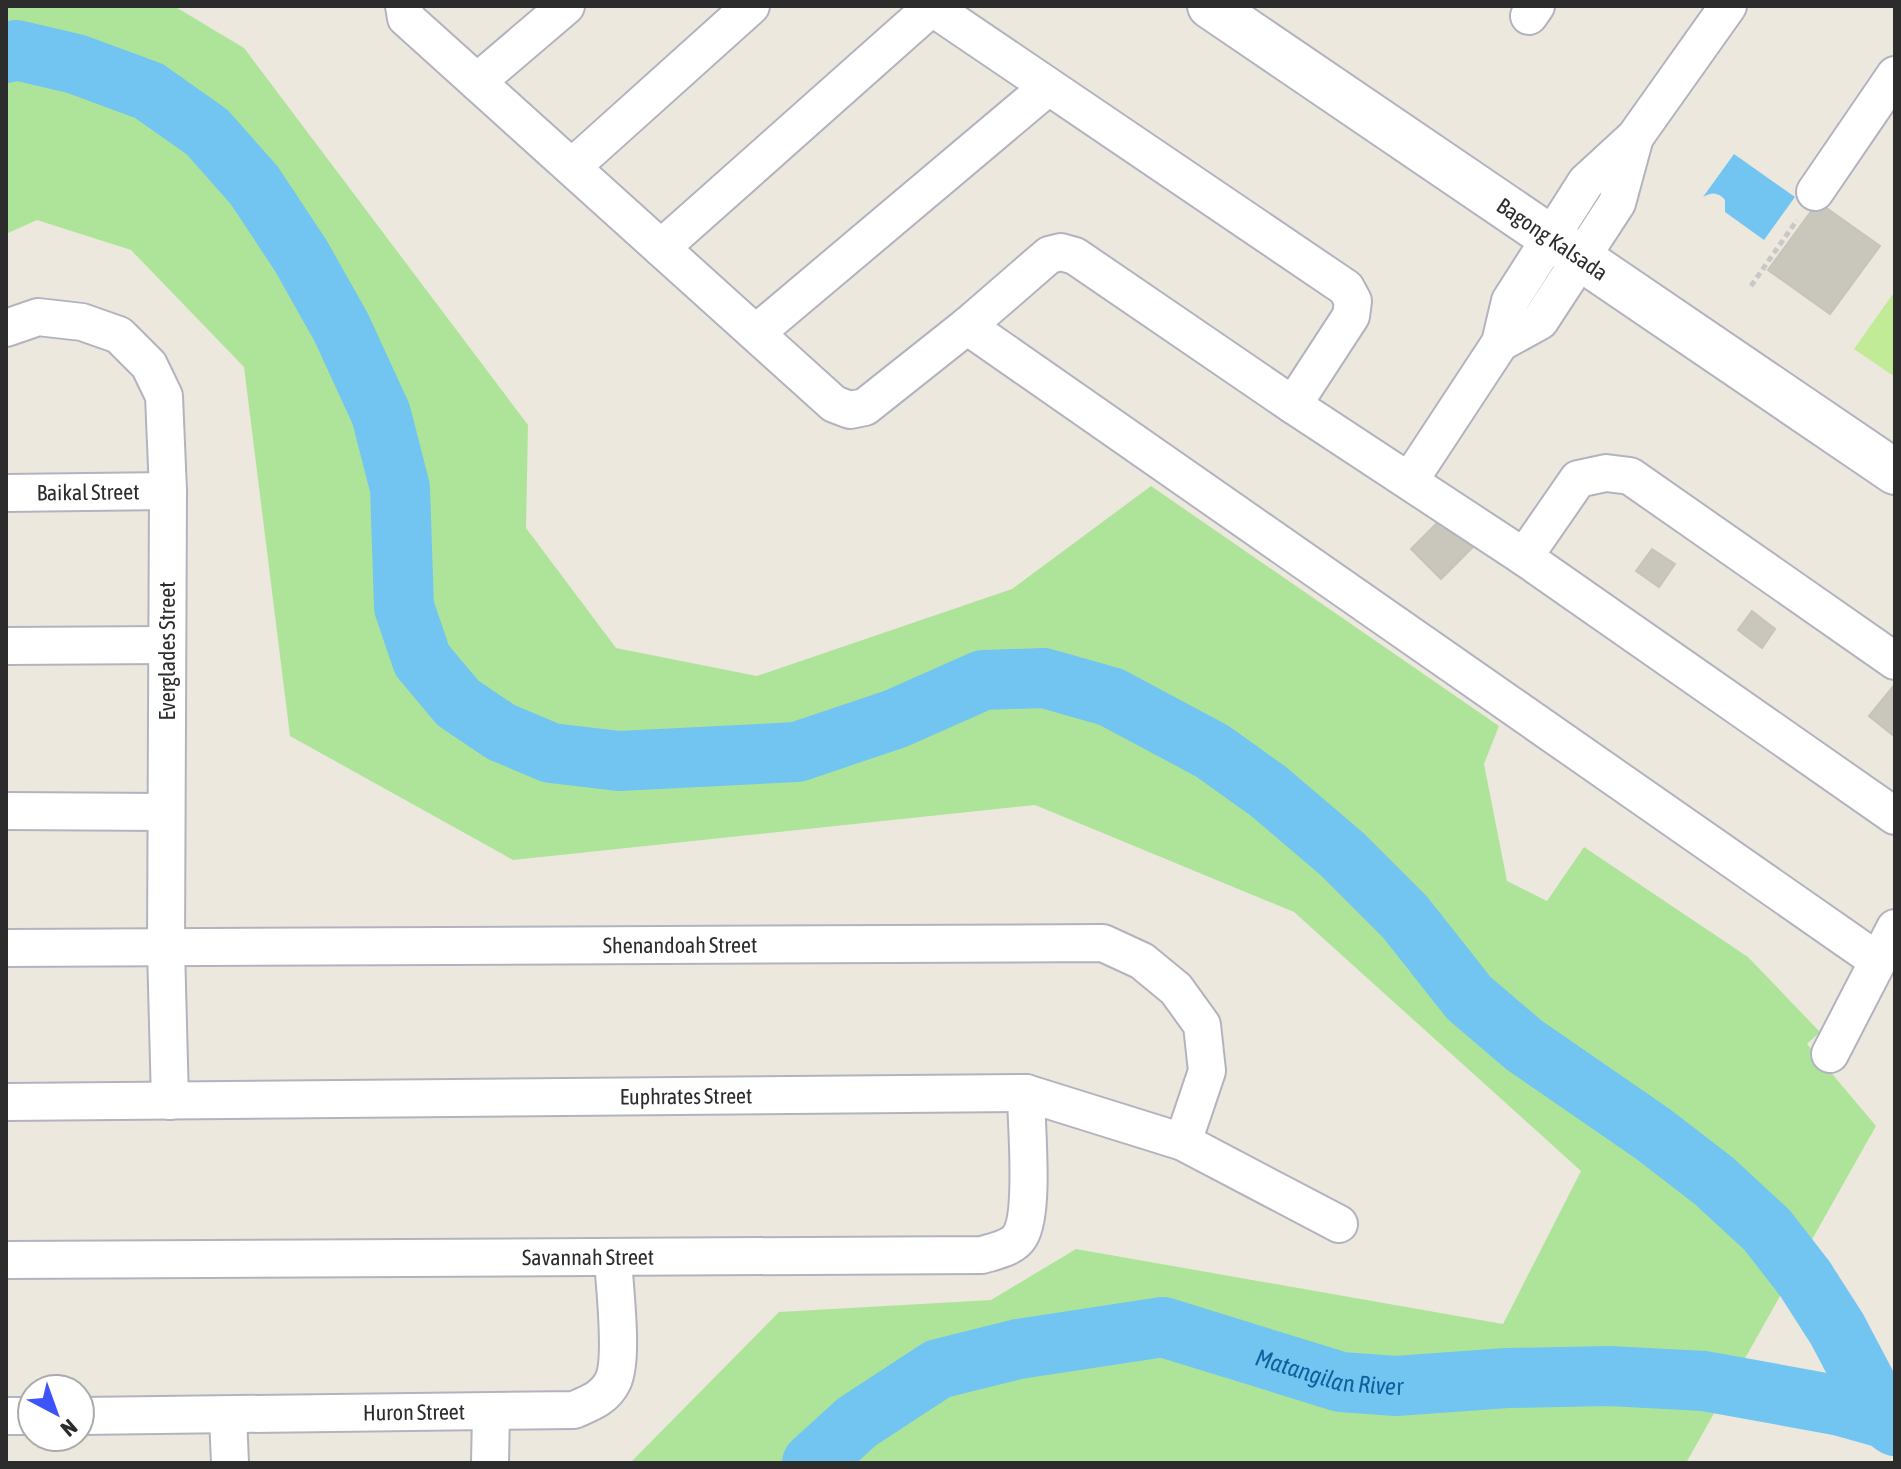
<svg xmlns="http://www.w3.org/2000/svg" width="1901" height="1469" font-family="'Asap Condensed',sans-serif">
	<rect width="100%" height="100%" fill="#ede8de"/>
	<path fill="#aee49a" d="M6 6H174L244 48 528 425 526 528 616 648 757 676 1012 589 1151 486 1499 726 1484 764 1507 881 1547 901 1584 847 1748 957 1820 1032 1807 1044 1876 1126 1686 1463H630L779 1312 991 1300 1076 1249 1503 1324 1581 1171 1294 912 1035 805 513 860 290 736 244 367 131 250 37 220 6 234Z"/>
	<path fill="#c1eb96" d="M1895 291V377L1854 349Z"/>
	<path fill="#71c5f0" d="M1734 154 1795 197 1764 240 1725 212V200C1718 192 1712 192 1703 197Z"/>
	<g fill="none" stroke-linecap="round" stroke-linejoin="round">
		<g stroke="#71c5f0" stroke-width="60">
			<path d="M6 53 16 50 76 64 149 91 207 132 254 185 301 256 341 327 381 414 400 488 404 607 422 660 458 703 501 732 551 753 619 761 797 752 895 719 983 680 1044 678 1111 697 1212 751 1268 791 1342 854 1405 917 1469 998 1524 1045 1653 1134 1714 1181 1767 1230 1805 1279 1837 1329 1884 1418"/>
			<path id="s1" d="M812 1463 857 1422 938 1369 1018 1349 1163 1327 1341 1382 1396 1386 1507 1378 1609 1376 1704 1381 1841 1406 1884 1418 1895 1426"/>
		</g>
	</g>
	<g fill="#c9c6bc" stroke="#c9c4b7" stroke-width="2">
		<path d="M1818 202 1880 246 1830 314 1768 270Z"/>
		<path d="M1443 517 1473 547 1441 579 1411 549Z"/>
		<path d="M1652 549 1675 564 1659 587 1636 571Z"/>
		<path d="M1752 611 1775 629 1762 648 1738 630Z"/>
		<path d="M1895 684V737L1869 716Z"/>
	</g>
	<g fill="none" stroke-linecap="round" stroke-linejoin="round">
		<g stroke="#b2b3bf" stroke-width="40">
			<g id="street">
				<path d="M404 6 406 18 834 404 850 410 865 407 967 326 1049 255 1061 252 1075 256 1293 405 1524 557 1895 816"/>
				<path d="M930 6 1346 288 1353 301 1351 316 1293 405"/>
				<path d="M1529 16 1536 6"/>
				<path d="M477 82 566 6"/>
				<path d="M572 167 751 6"/>
				<path d="M1815 192 1895 75"/>
				<path d="M661 248 932 7"/>
				<path d="M967 326 1878 961"/>
				<path d="M6 328 38 317 82 322 119 335 149 365 164 396 168 491 166 948 170 1101"/>
				<path d="M756 333 1048 87"/>
				<path d="M1500 343 1540 321 1617 203 1635 137"/>
				<path d="M1410 480 1500 343 1510 301 1586 182 1635 137 1728 6"/>
				<path id="s2" d="M6 493 168 491"/>
				<path d="M1524 557 1578 479 1606 473 1630 476 1895 661"/>
				<path d="M6 646 167 645"/>
				<path d="M6 811 166 812"/>
				<path id="s3" d="M6 948 1103 943 1142 961 1176 989 1202 1025 1207 1071 1183 1142"/>
				<path d="M1830 1054 1895 928"/>
				<path id="s4" d="M6 1102 1026 1093 1183 1142 1339 1224"/>
				<path id="s5" d="M6 1260 982 1255C995 1251 1013 1248 1020 1236 1035 1212 1026 1124 1026 1093"/>
				<path d="M6 1416H32"/>
				<path id="s6" d="M80 1416 574 1410C590 1403 605 1398 613 1381 624 1358 614 1285 613 1257"/>
				<path d="M228 1416 230 1463"/>
				<path d="M490 1463 491 1412"/>
			</g>
		</g>
		<g stroke="#b2b3bf" stroke-width="48">
			<g id="secondary">
				<path id="s7" d="M1210 6 1895 472"/>
			</g>
		</g>
		<path stroke="#c8c8c8" stroke-width="5" stroke-dasharray="6 4" stroke-linecap="butt" d="M1751 286 1797 220"/>
		<use href="#street" stroke="#fff" stroke-width="36"/>
		<use href="#secondary" stroke="#fff" stroke-width="44"/>
	</g>
	<g text-anchor="middle" dominant-baseline="central" stroke-width="8" stroke-linejoin="round" paint-order="stroke">
		<g font-size="22" fill="#2c2c2c" stroke="#fff">
			<text stroke="none"><textPath href="#s7" startOffset="414">Bagong Kalsada</textPath></text>
			<text stroke="none"><textPath href="#s2" startOffset="82">Baikal Street</textPath></text>
			<text transform="translate(167 651) rotate(-90)">Everglades Street</text>
			<text stroke="none"><textPath href="#s3" startOffset="674">Shenandoah Street</textPath></text>
			<text stroke="none"><textPath href="#s4" startOffset="680">Euphrates Street</textPath></text>
			<text stroke="none"><textPath href="#s5" startOffset="582">Savannah Street</textPath></text>
			<text stroke="none"><textPath href="#s6" startOffset="334">Huron Street</textPath></text>
		</g>
		<g font-size="24" font-style="italic" fill="#0c629f" stroke="#fff">
			<text stroke="none"><textPath href="#s1" startOffset="560">Matangilan River</textPath></text>
		</g>
	</g>
	<rect width="1901" height="1469" fill="none" stroke="#2c2c2c" stroke-width="16"/>
	<g transform="translate(56 1413) rotate(139)"><circle r="38" fill="#ffffff" stroke="#ababab" stroke-width="2"/>
	<path d="M0-6L14 30L0 20L-14 30Z" fill="#3d53fb"/>
	<text y="-12" font-size="22" font-weight="bold" text-anchor="middle" fill="#2c2c2c">N</text>
	</g>
</svg>
